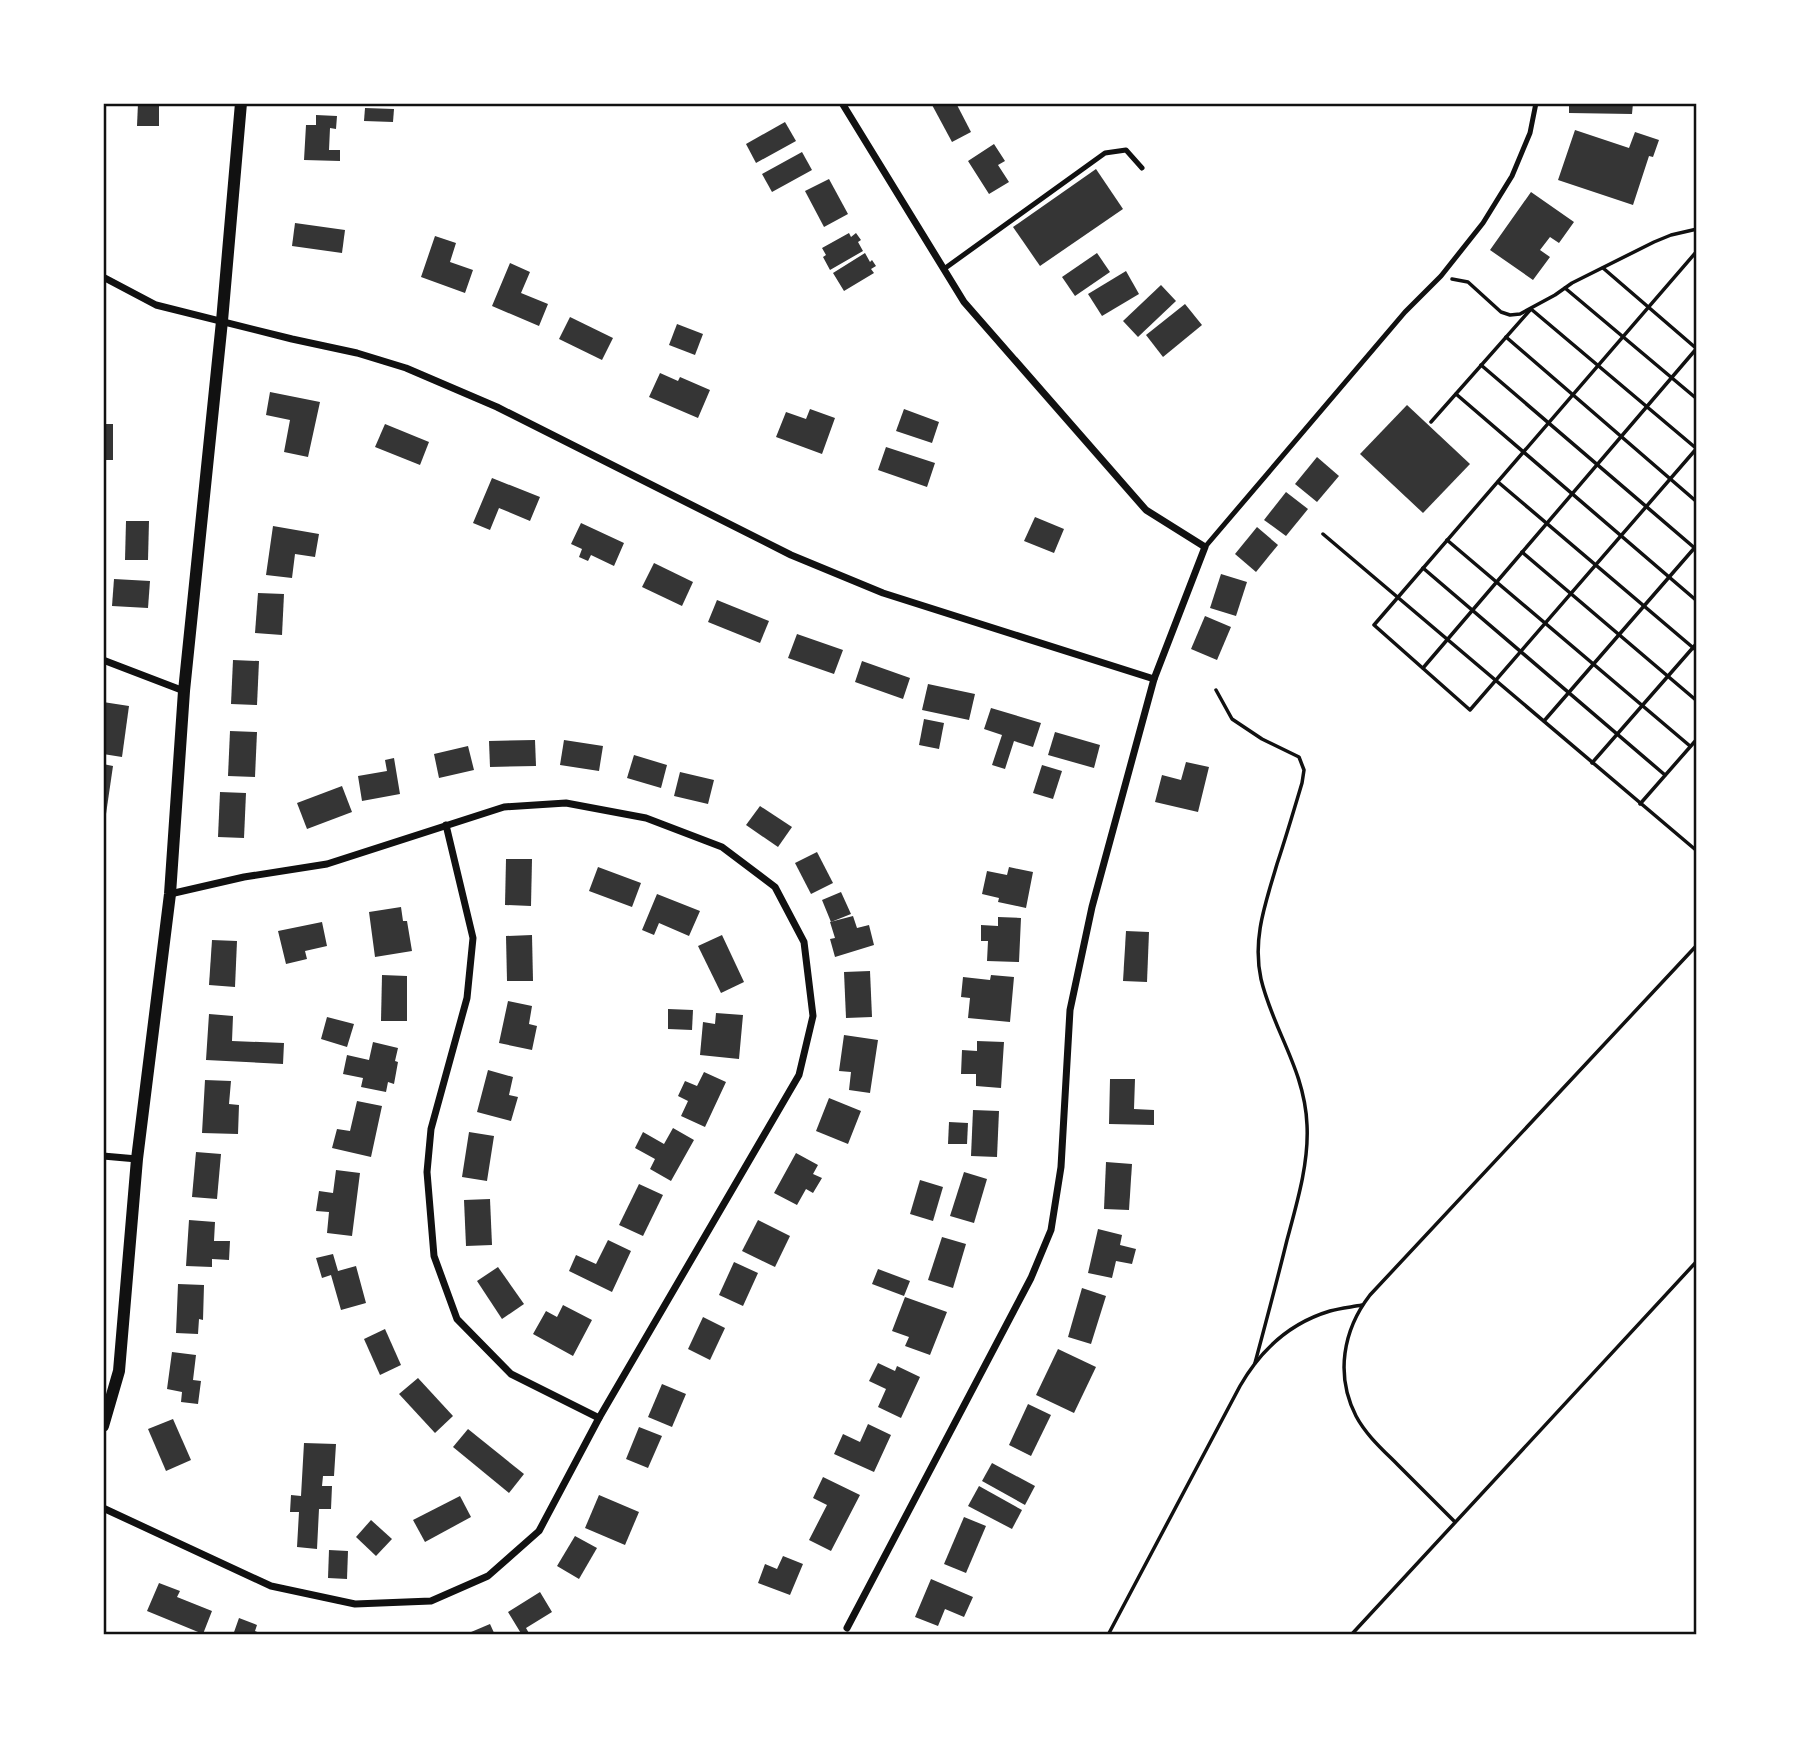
<svg xmlns="http://www.w3.org/2000/svg" width="1800" height="1738" font-family="'Alegreya Sans',sans-serif">
	<rect width="100%" height="100%" fill="#fff"/>
	<g fill="#353535">
		<path d="M138 103H159V126H137Z"/>
		<path d="M931 103H956L971 132 952 142Z"/>
		<path d="M1569 103H1633L1632 114 1569 113Z"/>
		<path d="M365 108 394 109 393 122 364 121Z"/>
		<path d="M316 115 337 116 336 129 330 128 329 150H340V161L304 160 306 125H316Z"/>
		<path d="M785 122 796 141 756 163 746 144Z"/>
		<path d="M1575 130 1629 148 1635 132 1659 140 1653 157 1649 156 1633 205 1558 180Z"/>
		<path d="M994 144 1005 161 998 165 1009 182 989 194 968 161Z"/>
		<path d="M802 152 812 170 772 192 762 174Z"/>
		<path d="M1096 169 1123 209 1040 266 1013 227Z"/>
		<path d="M829 179 848 214 824 227 805 191Z"/>
		<path d="M1531 192 1574 222 1559 243 1550 237 1540 250 1550 257 1533 280 1490 250Z"/>
		<path d="M295 223 345 230 342 253 292 246Z"/>
		<path d="M849 233 851 237 856 233 861 240 858 242 863 251 830 270 823 257 826 255 822 248Z"/>
		<path d="M435 236 456 243 450 262 473 270 465 293 421 277Z"/>
		<path d="M865 253 870 262 872 260 876 266 871 269 874 273 844 291 833 273Z"/>
		<path d="M1097 253 1110 272 1075 296 1062 277Z"/>
		<path d="M510 263 530 272 521 293 548 304 539 326 492 306Z"/>
		<path d="M1126 271 1139 294 1102 316 1088 294Z"/>
		<path d="M1161 285 1176 301 1138 337 1123 321Z"/>
		<path d="M1185 304 1202 325 1163 357 1146 335Z"/>
		<path d="M570 317 613 338 602 360 559 339Z"/>
		<path d="M677 324 703 334 695 355 669 345Z"/>
		<path d="M660 373 678 381 680 377 710 390 698 418 649 397Z"/>
		<path d="M270 392 320 402 308 457 284 452 290 420 266 415Z"/>
		<path d="M1407 405 1470 464 1423 513 1360 454Z"/>
		<path d="M810 409 835 418 822 454 776 437 786 412 806 419Z"/>
		<path d="M904 409 939 422 932 443 896 431Z"/>
		<rect x="103" y="424" width="10" height="36"/>
		<path d="M385 424 429 442 420 465 375 447Z"/>
		<path d="M886 447 935 463 927 487 878 470Z"/>
		<path d="M1317 457 1339 476 1317 502 1295 484Z"/>
		<path d="M492 478 540 497 530 521 499 508 490 530 473 523Z"/>
		<path d="M1286 492 1308 509 1286 536 1264 520Z"/>
		<path d="M1035 517 1064 529 1054 553 1024 541Z"/>
		<path d="M126 521H149L148 560H125Z"/>
		<path d="M581 523 624 543 614 566 591 555 588 561 579 557 582 549 571 544Z"/>
		<path d="M273 526 319 534 315 557 295 554 292 578 266 575Z"/>
		<path d="M1257 527 1278 545 1256 572 1235 554Z"/>
		<path d="M654 563 693 582 682 606 642 587Z"/>
		<path d="M1221 574 1247 582 1236 616 1210 608Z"/>
		<path d="M114 579 150 581 148 608 112 606Z"/>
		<path d="M258 593 284 594 282 635 255 633Z"/>
		<path d="M717 600 769 621 760 643 708 622Z"/>
		<path d="M1205 616 1231 627 1217 660 1191 649Z"/>
		<path d="M797 634 843 650 834 674 788 658Z"/>
		<path d="M233 660 259 661 257 705 231 704Z"/>
		<path d="M862 661 910 678 903 699 855 682Z"/>
		<path d="M928 684 975 694 969 720 922 710Z"/>
		<path d="M103 702 129 706 122 757 103 754Z"/>
		<path d="M991 708 1041 723 1033 747 1014 741 1005 769 992 765 1002 735 984 729Z"/>
		<path d="M924 719 944 723 939 749 919 745Z"/>
		<path d="M230 731 257 732 255 777 228 776Z"/>
		<path d="M1055 732 1100 745 1094 768 1048 755Z"/>
		<path d="M535 740 536 766 490 767 489 741Z"/>
		<path d="M564 740 603 746 599 771 560 765Z"/>
		<path d="M468 746 474 770 439 778 434 754Z"/>
		<path d="M634 755 667 765 661 788 627 778Z"/>
		<path d="M394 758 400 794 362 801 358 776 387 771 385 760Z"/>
		<path d="M1186 762 1209 767 1198 812 1155 802 1162 775 1181 780Z"/>
		<path d="M103 764 113 766 106 814 103 813Z"/>
		<path d="M1042 765 1062 771 1053 799 1033 793Z"/>
		<path d="M680 772 714 780 708 804 674 796Z"/>
		<path d="M342 786 352 812 307 829 297 803Z"/>
		<path d="M220 792 246 793 244 838 218 837Z"/>
		<path d="M760 806 792 827 778 847 746 825Z"/>
		<path d="M817 852 833 883 811 894 795 863Z"/>
		<path d="M506 859H532L531 906 505 905Z"/>
		<path d="M598 867 641 883 632 907 589 891Z"/>
		<path d="M1009 867 1033 872 1026 908 998 902 999 898 982 894 987 871 1007 875Z"/>
		<path d="M841 892 851 914 831 922 822 900Z"/>
		<path d="M657 894 700 911 689 936 659 923 654 935 642 930Z"/>
		<path d="M401 907 403 921H407L412 951 375 957 369 912Z"/>
		<path d="M853 916 857 928 869 925 874 945 835 957 830 939 835 938 830 922Z"/>
		<path d="M998 917 1021 918 1019 962 987 961 988 941H981V925L998 926Z"/>
		<path d="M322 922 327 946 305 951 307 959 286 964 278 931Z"/>
		<path d="M1126 931 1149 932 1147 982 1123 981Z"/>
		<path d="M532 935 533 981H507L506 936Z"/>
		<path d="M722 935 744 982 721 993 698 946Z"/>
		<path d="M212 940 237 941 235 987 209 985Z"/>
		<path d="M870 971 872 1017 846 1018 844 972Z"/>
		<path d="M382 975 407 976V1021H381Z"/>
		<path d="M991 975 1014 977 1010 1022 968 1018 970 998 961 997 963 977 990 980Z"/>
		<path d="M508 1001 532 1006 529 1024 537 1026 532 1050 499 1043Z"/>
		<path d="M668 1009 693 1010 692 1030 668 1029Z"/>
		<path d="M716 1013 743 1015 739 1059 700 1055 703 1022 715 1024Z"/>
		<path d="M209 1014 233 1016 232 1041 284 1043 283 1064 206 1060Z"/>
		<path d="M327 1017 354 1024 347 1047 321 1039Z"/>
		<path d="M844 1035 878 1040 870 1093 849 1090 851 1072 839 1071Z"/>
		<path d="M977 1041 1004 1042 1001 1088 976 1086V1074H961L962 1050 977 1051Z"/>
		<path d="M373 1042 398 1048 395 1061 398 1062 394 1084 388 1082 386 1092 361 1087 363 1078 343 1074 347 1055 369 1060Z"/>
		<path d="M488 1070 513 1077 509 1095 518 1097 511 1121 477 1112Z"/>
		<path d="M704 1072 726 1082 705 1127 681 1116 688 1101 678 1096 685 1081 697 1086Z"/>
		<path d="M1110 1079H1135L1134 1109 1154 1110V1125L1109 1124Z"/>
		<path d="M205 1080 231 1081 229 1104 239 1105 238 1134 202 1133Z"/>
		<path d="M829 1098 861 1111 848 1144 816 1131Z"/>
		<path d="M357 1101 382 1106 371 1157 332 1148 337 1129 350 1131Z"/>
		<path d="M973 1110 999 1111 997 1157 971 1156Z"/>
		<path d="M949 1122 968 1123 967 1144H948Z"/>
		<path d="M673 1128 694 1140 671 1181 650 1169 655 1159 635 1148 643 1132 664 1144Z"/>
		<path d="M469 1132 494 1136 487 1181 462 1177Z"/>
		<path d="M196 1152 221 1154 217 1199 192 1197Z"/>
		<path d="M796 1153 818 1165 813 1174 822 1178 813 1193 806 1189 797 1205 774 1193Z"/>
		<path d="M1106 1162 1132 1164 1129 1210 1104 1209Z"/>
		<path d="M336 1170 360 1173 352 1236 327 1233 329 1212 316 1211 319 1191 333 1193Z"/>
		<path d="M964 1172 987 1179 974 1223 950 1216Z"/>
		<path d="M920 1180 943 1187 933 1221 910 1214Z"/>
		<path d="M639 1184 663 1195 643 1236 619 1225Z"/>
		<path d="M490 1199 492 1245 466 1246 464 1200Z"/>
		<path d="M189 1220 215 1222 214 1241H230L229 1260 212 1259V1267L186 1266Z"/>
		<path d="M758 1220 790 1236 775 1267 742 1251Z"/>
		<path d="M1098 1229 1122 1235 1120 1245 1136 1249 1132 1264 1116 1261 1112 1278 1088 1273Z"/>
		<path d="M942 1237 966 1244 953 1288 928 1280Z"/>
		<path d="M608 1240 631 1251 612 1292 569 1271 576 1255 596 1264Z"/>
		<path d="M333 1254 338 1271 356 1266 366 1303 341 1310 331 1275 322 1278 316 1258Z"/>
		<path d="M734 1262 758 1273 743 1306 719 1295Z"/>
		<path d="M498 1267 524 1304 502 1319 477 1281Z"/>
		<path d="M878 1269 910 1281 904 1296 872 1284Z"/>
		<path d="M178 1284 204 1285 203 1320 199 1319 198 1334 176 1333Z"/>
		<path d="M1082 1288 1106 1296 1091 1344 1068 1337Z"/>
		<path d="M905 1297 947 1312 930 1355 905 1346 909 1337 892 1331Z"/>
		<path d="M563 1305 592 1320 573 1356 533 1334 546 1311 557 1317Z"/>
		<path d="M703 1317 725 1328 710 1360 688 1349Z"/>
		<path d="M385 1329 401 1365 380 1375 364 1339Z"/>
		<path d="M1058 1349 1096 1367 1074 1413 1036 1395Z"/>
		<path d="M172 1352 196 1355 193 1380 201 1381 198 1404 181 1402 182 1392 167 1389Z"/>
		<path d="M878 1363 895 1371 897 1366 920 1377 901 1418 878 1407 886 1389 869 1381Z"/>
		<path d="M418 1378 453 1416 435 1433 399 1394Z"/>
		<path d="M662 1384 686 1394 672 1427 648 1417Z"/>
		<path d="M1028 1404 1051 1415 1031 1456 1009 1445Z"/>
		<path d="M173 1419 191 1460 166 1471 148 1429Z"/>
		<path d="M868 1424 891 1435 874 1472 834 1454 843 1434 860 1442Z"/>
		<path d="M639 1427 662 1436 648 1468 626 1459Z"/>
		<path d="M468 1429 524 1474 509 1493 453 1447Z"/>
		<path d="M304 1443 336 1444 334 1476H323L322 1486H332L331 1509H319L317 1549 297 1547 299 1512H290L291 1495 301 1496Z"/>
		<path d="M992 1463 1035 1486 1025 1505 982 1481Z"/>
		<path d="M823 1477 860 1495 831 1551 809 1540 827 1505 813 1498Z"/>
		<path d="M979 1486 1022 1510 1012 1529 968 1506Z"/>
		<path d="M599 1495 639 1512 625 1545 585 1528Z"/>
		<path d="M460 1496 471 1517 425 1542 413 1520Z"/>
		<path d="M964 1517 986 1526 966 1573 944 1564Z"/>
		<path d="M371 1520 392 1539 376 1556 356 1537Z"/>
		<path d="M575 1536 597 1548 579 1579 557 1566Z"/>
		<path d="M329 1550 348 1551 347 1579 328 1578Z"/>
		<path d="M783 1556 803 1564 790 1595 758 1583 765 1564 777 1569Z"/>
		<path d="M931 1579 973 1597 964 1617 945 1609 938 1626 915 1617Z"/>
		<path d="M159 1583 180 1591 177 1597 212 1611 203 1634 147 1611Z"/>
		<path d="M540 1592 552 1612 526 1628 530 1635H522L508 1612Z"/>
		<path d="M239 1618 257 1625 255 1631 264 1635H233Z"/>
		<path d="M490 1624 495 1635H464Z"/>
	</g>
	<g fill="none" stroke-linecap="round" stroke-linejoin="round">
		<g stroke="#111" stroke-width="3.5">
			<path d="M1697 251 1374 625 1470 710 1697 448"/>
			<path d="M1603 268 1697 349"/>
			<path d="M1452 279 1468 282 1501 312 1510 315 1520 314 1555 295 1572 283 1654 242 1671 235 1697 229"/>
			<path d="M1565 288 1697 399"/>
			<path d="M1506 337 1697 502"/>
			<path d="M1481 365 1697 550"/>
			<path d="M1456 394 1697 601"/>
			<path d="M1431 422 1531 309 1697 449"/>
			<path d="M1498 482 1697 651"/>
			<path d="M1323 534 1697 851"/>
			<path d="M1447 540 1690 746"/>
			<path d="M1522 552 1697 701"/>
			<path d="M1423 568 1665 775"/>
			<path d="M1423 668 1697 348"/>
			<path d="M1216 690 1232 719 1262 739 1299 757 1304 770 1302 783C1294 810 1286 837 1277 864 1266 902 1252 938 1261 979 1273 1030 1305 1070 1307 1125 1309 1163 1297 1203 1287 1240 1277 1281 1266 1322 1255 1363"/>
			<path d="M1544 721 1697 545"/>
			<path d="M1592 763 1697 643"/>
			<path d="M1640 804 1697 739"/>
			<path d="M1455 1522C1436 1503 1417 1484 1398 1465 1383 1450 1366 1435 1356 1416 1335 1375 1343 1330 1370 1295L1697 945"/>
			<path d="M1108 1635 1240 1386C1260 1351 1290 1323 1330 1311 1340 1308 1352 1307 1362 1305"/>
			<path d="M1351 1635 1697 1261"/>
		</g>
		<g stroke="#111" stroke-width="5">
			<path d="M944 269 1105 153 1126 150 1142 168"/>
			<path d="M1205 547 1405 312 1441 276 1483 223 1512 176 1530 133 1536 103"/>
		</g>
		<g stroke="#111" stroke-width="7">
			<path d="M842 103 964 302 1146 510 1205 547 1154 679 1092 907 1070 1010 1061 1167 1051 1230 1031 1278 847 1628"/>
			<path d="M103 277 156 305 292 339 357 353 406 368 497 407 791 555 883 593 1154 679"/>
			<path d="M103 660 184 691"/>
			<path d="M446 825 473 938 467 998 431 1129 427 1172 434 1256 457 1319 511 1374 599 1418"/>
			<path d="M103 1156 137 1159"/>
			<path d="M103 1508 271 1586 355 1604 431 1601 488 1576 539 1531 599 1418 799 1075 813 1016 804 942 775 887 722 847 646 818 566 803 504 807 327 864 244 877 170 894"/>
		</g>
		<path stroke="#111" stroke-width="12" d="M103 1426 119 1371 137 1159 170 894 184 691 222 321 241 103"/>
	</g>
	<rect width="1800" height="1738" fill="none" stroke="#ffffff" stroke-width="210"/>
	<rect x="105" y="105" width="1590" height="1528" fill="none" stroke="#111" stroke-width="2.5"/>
</svg>
